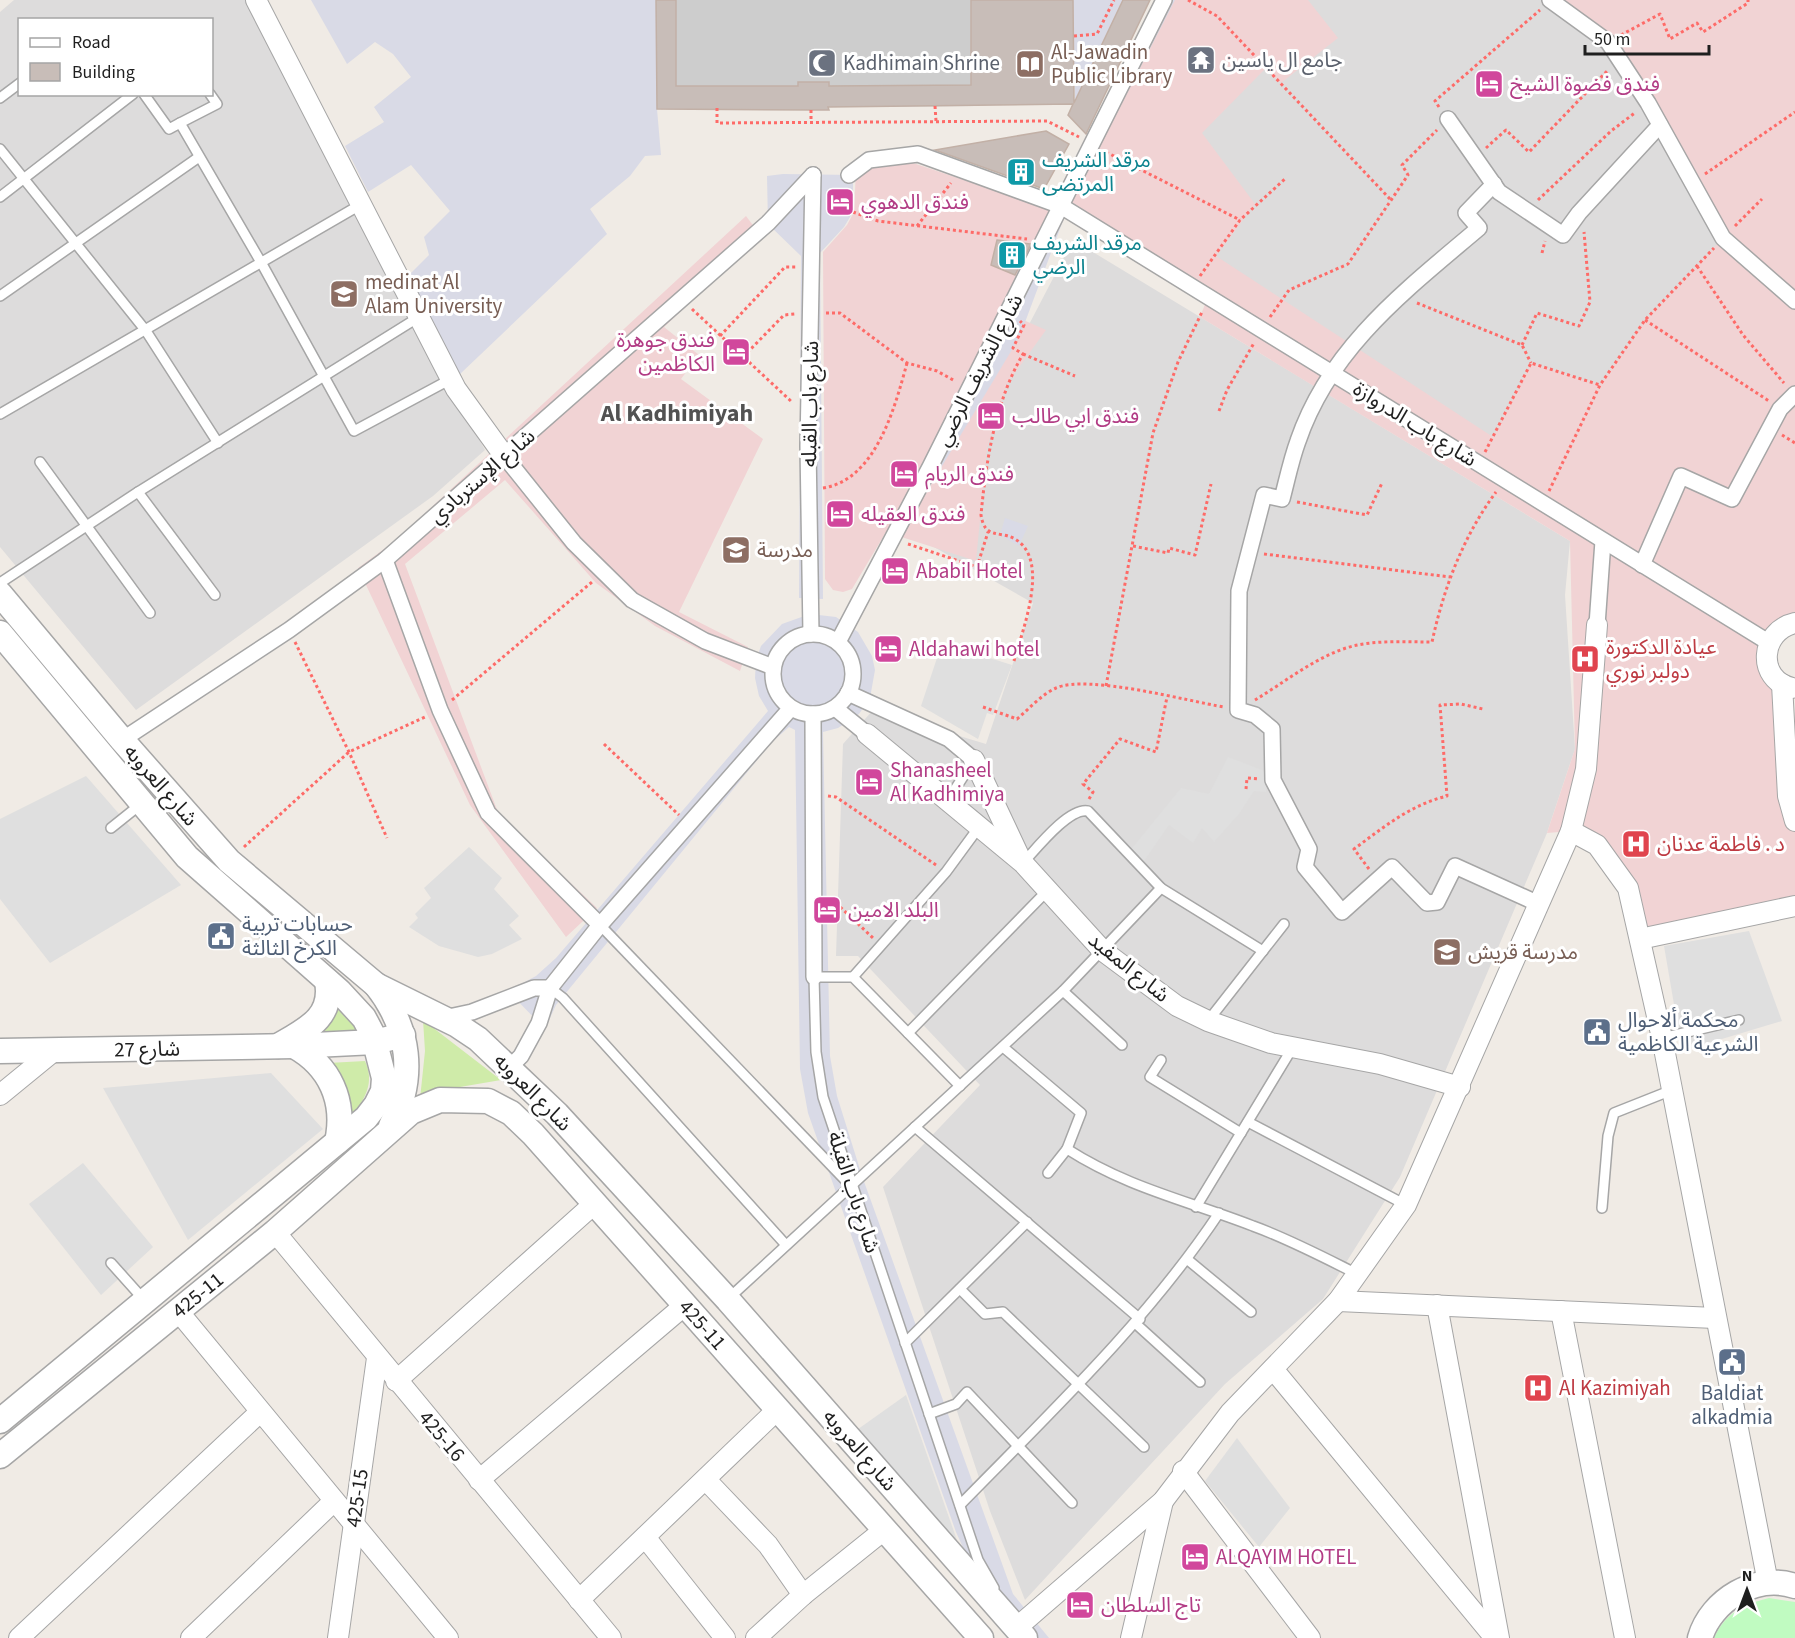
<svg xmlns="http://www.w3.org/2000/svg" width="1795" height="1638" font-family="'Source Sans 3','Noto Sans Arabic',sans-serif">
	<rect width="100%" height="100%" fill="#f0ebe5"/>
	<g fill="#dddcdc" fill-rule="evenodd">
		<path d="M14 0H247L391 282 485 450 433 496 136 710 0 547V12ZM20 20H212V94H20Z"/>
		<path d="M1201 0H1795L1783 588 1420 399 1106 180Z"/>
		<path d="M1073 240 1570 541 1565 595 1575 749 1547 833 1400 1177 1323 1299 1225 1384 1025 1600 990 1511 883 1187 980 1085 858 956H836L843 744 873 710 986 744 1033 603 918 538Z"/>
	</g>
	<g fill="#f1d3d4">
		<path d="M1164 0H1308L1338 38 1281 83 1265 69 1202 133 1255 204 1216 256 1493 437 1531 363 1600 385 1645 320 1723 238 1608 42 1550 0H1795V623L1768 642 1795 765V906L1640 939 1628 888 1571 831 1547 833 1575 749 1570 541 1200 317 1208 297 1195 284 1065 198Z"/>
		<path d="M910 162 1048 208 1052 212 1003 311 1046 330 1007 384 987 448 976 561 886 532 852 589 843 592 833 590 825 579 823 252 847 225 854 212 856 170 866 165Z"/>
		<path d="M746 216 761 236 664 327 699 355 681 379 763 439 679 612 748 647 740 671 655 626 596 583 505 480 405 564 499 815 597 908 566 937 470 805 358 568 395 541Z"/>
	</g>
	<path fill="#cdcdcd" d="M656 0H987L980 106 829 107V110H811L657 109Z"/>
	<g fill="#cfeba9">
		<path d="M332 1003 364 1037 311 1032Z"/>
		<path d="M423 1020 501 1080 460 1087 420 1099 425 1051Z"/>
		<path d="M365 1061C375 1083 365 1098 352 1117L349 1103 328 1063Z"/>
	</g>
	<path fill="#c0fbc1" d="M1769 1598 1795 1602V1638H1714C1725 1613 1744 1604 1769 1598Z"/>
	<g fill="#dfdfdf">
		<path d="M942 643 1012 665 993 715 987 713 978 739 921 706Z"/>
		<path d="M1228 757 1267 772 1266 792 1254 791 1239 814 1214 842 1202 828 1193 843 1169 825 1140 867 1128 853 1181 788 1209 794Z"/>
		<path d="M86 776 181 885 50 963 0 899V819Z"/>
		<path d="M469 847 502 878 494 889 519 916 509 925 522 939 492 954 478 957 439 946 409 927 418 918 415 914 431 898 424 888Z"/>
		<path d="M1749 931 1782 1021 1682 1051 1664 946Z"/>
		<path d="M271 1073 323 1129 188 1240 103 1088Z"/>
		<path d="M83 1163 153 1247 101 1295 29 1204Z"/>
		<path d="M906 1395 965 1563 854 1432Z"/>
		<path d="M1237 1438 1290 1508 1259 1547 1205 1481Z"/>
	</g>
	<g fill="#d9dae6">
		<path d="M311 0H656L657 109 661 155 645 156 630 176 590 209 607 234 459 375 407 277 429 255 424 237 450 211 411 165 368 192 345 146 384 122 374 107 411 77 393 54 375 42 347 64Z"/>
		<path d="M1073 0H1123L1075 100 1073 23Z"/>
		<path d="M1155 0H1175L1067 210 1024 325 1013 348 900 536 849 609Z"/>
		<path d="M783 174 853 175V212L844 227 820 253 823 599 799 598 801 256 768 224 767 176Z"/>
		<path d="M1005 518 1028 526 1019 546 1000 535Z"/>
		<path d="M810 614 836 617 858 632 872 656 875 670 870 698 859 714 838 728 823 732 830 1056 837 1096 862 1176 1013 1594 1049 1638H1008L999 1627 956 1532 808 1113 800 1069 795 730 789 727 772 742 556 1005 545 1029 508 991 536 976 556 958 768 711 759 696 755 678 756 660 761 646 782 624Z"/>
	</g>
	<g fill="#c8bdb8" stroke="#c2b0a6" stroke-width="1.5">
		<path d="M656 0H676V86H798V82H829V86L971 85V0H1073L1074 103 1123 0H1150L1086 134 1068 115 1073 104 828 107 829 110H811L657 109Z"/>
		<path d="M1046 131 1069 144 1044 189 935 150Z"/>
		<path d="M997 240 1031 244 1015 275 991 265Z"/>
	</g>
	<g fill="none" stroke-linecap="round" stroke-linejoin="round">
		<g stroke="#a6a6a6" stroke-width="12">
			<g id="service">
				<path d="M144 94 169 129 180 123 262 264 354 431 451 379"/>
				<path d="M0 98 20 83"/>
				<path d="M180 123 217 104 210 94"/>
				<path d="M0 149 146 331 218 443"/>
				<path d="M0 197 133 94"/>
				<path d="M0 296 199 157"/>
				<path d="M0 414 360 205"/>
				<path d="M40 462 150 613"/>
				<path d="M138 492 215 595"/>
				<path d="M0 583 138 492 419 317"/>
				<path d="M947 802 973 761"/>
				<path d="M111 828 141 804"/>
				<path d="M1023 863C1036 849 1069 807 1088 811L1161 888 1263 951"/>
				<path d="M600 925 848 1183"/>
				<path d="M853 977 946 872 979 827"/>
				<path d="M550 988 563 998 786 1245"/>
				<path d="M1063 991 1122 1045"/>
				<path d="M1208 1021 1284 924"/>
				<path d="M908 1033 1047 891"/>
				<path d="M1662 1038 1739 1020"/>
				<path d="M1003 1047 1081 1113 1067 1149"/>
				<path d="M1161 1060 1150 1077 1241 1133"/>
				<path d="M960 1086 853 977H814L816 1052 823 1097 978 1560 994 1588"/>
				<path d="M1248 1122 1406 1205"/>
				<path d="M915 1127 1140 1319"/>
				<path d="M1048 1173 1067 1149C1128 1188 1186 1200 1253 1226 1289 1239 1323 1257 1357 1274"/>
				<path d="M1196 1207 1293 1047"/>
				<path d="M1602 1208 1608 1136 1614 1113 1672 1090"/>
				<path d="M1188 1260 1251 1312"/>
				<path d="M111 1263 145 1301"/>
				<path d="M960 1289 985 1314 1003 1312 1144 1447"/>
				<path d="M729 1298 1063 991 1161 888"/>
				<path d="M1135 1323 1200 1382"/>
				<path d="M905 1343 1027 1222"/>
				<path d="M929 1414 956 1404 967 1392 1072 1503"/>
				<path d="M960 1505C1051 1412 1147 1321 1219 1213"/>
			</g>
		</g>
		<g stroke="#a6a6a6" stroke-width="18">
			<g id="pedestrian">
				<path d="M1550 0 1608 42 1648 103 1723 238 1795 301"/>
				<path d="M1448 119 1499 192 1563 235 1579 213 1660 125"/>
				<path d="M849 175 869 160 918 154 1061 206 1768 642"/>
				<path d="M1494 184 1466 213 1479 228C1406 290 1330 347 1298 441 1291 460 1287 480 1282 499L1264 495 1239 591 1238 710 1255 715 1272 729 1273 780 1309 849 1305 867 1342 912 1392 867 1427 903 1437 902 1455 866 1539 904"/>
				<path d="M505 457 574 543 632 600 705 641 773 667"/>
				<path d="M385 560 440 710 488 813 600 925"/>
				<path d="M1642 565 1681 476 1732 499 1780 409 1795 394"/>
				<path d="M1597 625 1603 541"/>
				<path d="M811 634 808 446 813 175"/>
				<circle cx="813" cy="674" r="40"/>
				<path d="M838 642 930 467 1164 0"/>
				<path d="M848 693 949 739 974 760"/>
				<path d="M835 708 867 734"/>
				<path d="M813 714 814 977"/>
				<path d="M122 740 289 630 385 560 768 223 813 175"/>
				<path d="M444 1018 472 1012 534 988H550"/>
				<path d="M510 1067 521 1056 539 1023 550 988 600 925 791 708"/>
			</g>
		</g>
		<g stroke="#a6a6a6" stroke-width="22">
			<g id="minor">
				<path d="M256 0 456 389 505 457"/>
				<path d="M1782 684 1788 796 1795 821"/>
				<path d="M1792 688C1756 679 1760 631 1795 623"/>
				<path d="M867 734 1023 863 1103 951 1177 1006 1208 1021 1271 1043 1380 1064 1460 1087"/>
				<path d="M974 760 1020 858"/>
				<path d="M1571 831 1597 845 1628 888 1662 1038 1768 1583"/>
				<path d="M1640 939 1795 906"/>
				<path d="M0 1095 55 1050"/>
				<path d="M275 1232 611 1638"/>
				<path d="M1338 1301 1715 1318"/>
				<path d="M1437 1305 1499 1638"/>
				<path d="M178 1311 448 1638"/>
				<path d="M1561 1311 1625 1638"/>
				<path d="M1273 1369 1495 1638"/>
				<path d="M396 1381 595 1203"/>
				<path d="M1183 1471 1310 1638"/>
				<path d="M479 1480 685 1305"/>
				<path d="M706 1480 768 1545 803 1595"/>
				<path d="M645 1537 725 1638"/>
				<path d="M579 1600 778 1409"/>
				<path d="M1021 1624 1163 1501 1230 1413 1338 1301 1406 1205 1571 831 1586 769 1597 625"/>
				<path d="M19 1638 260 1412"/>
				<path d="M191 1638 334 1501"/>
				<path d="M338 1638 377 1358"/>
				<path d="M756 1638 803 1595 884 1530"/>
				<path d="M1131 1638 1163 1501"/>
			</g>
		</g>
		<g stroke="#a6a6a6" stroke-width="27">
			<g id="tertiary">
				<path d="M0 594 122 740 229 861 376 985 457 1025 478 1039 557 1114 728 1300 1025 1638"/>
				<path d="M0 633 187 857 339 991 364 1018 373 1035 384 1078 383 1091 376 1105 366 1118 0 1421"/>
				<path d="M376 985C410 1028 416 1077 391 1126"/>
				<path d="M278 1046C305 1030 334 1018 327 981"/>
				<path d="M294 1046C330 1066 346 1101 337 1142"/>
				<path d="M0 1051 294 1046 375 1042 403 1035"/>
				<path id="s1" d="M0 1456 275 1232 411 1112 440 1100 488 1101 511 1113 533 1134 981 1638"/>
				<path d="M1700 1638C1711 1600 1756 1573 1795 1586"/>
			</g>
		</g>
		<g stroke="#fe6b68" stroke-width="3" stroke-dasharray="3 3" stroke-linecap="butt">
			<path d="M1188 0 1217 16 1390 199"/>
			<path d="M1621 35 1660 14 1670 39 1697 23 1703 32 1748 3V0"/>
			<path d="M1074 36 1097 34 1114 0"/>
			<path d="M935 106 936 121"/>
			<path d="M1439 107 1435 101 1540 10"/>
			<path d="M717 108V123L1047 121 1079 137"/>
			<path d="M811 110V121"/>
			<path d="M1486 148 1506 130 1529 152 1609 69"/>
			<path d="M1106 152 1240 220"/>
			<path d="M1705 174 1795 112"/>
			<path d="M1538 200 1611 131 1636 112"/>
			<path d="M853 212 878 221 1027 239"/>
			<path d="M917 226 951 183"/>
			<path d="M1735 226 1762 199"/>
			<path d="M1542 253 1545 241"/>
			<path d="M1697 266 1743 335 1784 383"/>
			<path d="M1200 276 1240 220 1286 178"/>
			<path d="M1417 303 1522 345 1531 363"/>
			<path d="M692 309 793 403"/>
			<path d="M826 313H840L907 363 937 371 955 381"/>
			<path d="M1270 317 1289 290 1348 264 1408 175 1402 165 1437 130"/>
			<path d="M1645 320 1769 401"/>
			<path d="M720 336 785 267H797"/>
			<path d="M1522 345 1537 313 1579 326 1590 302 1584 232"/>
			<path d="M1023 354 1075 376"/>
			<path d="M743 357 784 315 795 314"/>
			<path d="M1219 411 1227 390 1254 343"/>
			<path d="M1782 435 1795 443"/>
			<path d="M1485 452 1531 363 1600 385"/>
			<path d="M823 488C876 480 895 407 907 363"/>
			<path d="M1549 491 1600 385 1645 320 1714 248"/>
			<path d="M1297 502 1367 515 1382 483"/>
			<path d="M908 544 977 567 988 532"/>
			<path d="M1133 546 1168 553 1169 548 1195 555 1211 484"/>
			<path d="M1264 554 1450 577"/>
			<path d="M295 642 349 752 387 838"/>
			<path d="M1014 661C1022 631 1051 560 1015 539 999 530 985 540 981 515 986 461 995 402 1023 354L1013 348 1024 325 1020 321"/>
			<path d="M1106 686 1153 433 1178 362 1202 312"/>
			<path d="M452 700 592 582"/>
			<path d="M1255 700C1285 682 1318 655 1353 646 1378 640 1406 642 1432 642 1444 587 1463 537 1496 492"/>
			<path d="M983 707 1017 719C1029 709 1042 694 1056 688 1088 674 1187 701 1224 707"/>
			<path d="M604 744 679 815"/>
			<path d="M1246 789 1247 778 1259 779"/>
			<path d="M828 796 836 797 936 865"/>
			<path d="M1089 799 1093 792 1083 784 1120 739 1156 752 1167 697"/>
			<path d="M244 847 349 752 427 716"/>
			<path d="M1369 869 1354 849C1384 827 1410 805 1447 796L1440 705 1461 704 1483 709"/>
			<path d="M829 905H838L873 938"/>
		</g>
		<use href="#service" stroke="#fff" stroke-width="9"/>
		<use href="#pedestrian" stroke="#fff" stroke-width="15"/>
		<use href="#minor" stroke="#fff" stroke-width="20"/>
		<use href="#tertiary" stroke="#fff" stroke-width="24"/>
	</g>
	<defs>
		<g id="temple-square" transform="scale(1.5)"><rect x="-9" y="-9" width="18" height="18" rx="4" fill="#6b7280" stroke="#fff"/><path d="M0-6L5-2H3V0L6.5 2.5H4V6H1.5V3h-3V6H-4V2.5H-6.5L-3 0V-2H-5Z" fill="#fff"/></g>
		<g id="mosque-square" transform="scale(1.5)"><rect x="-9" y="-9" width="18" height="18" rx="4" fill="#6b7280" stroke="#fff"/><path d="M3.5-4.9A6 6 0 1 0 3.5 4.9A5 5 0 1 1 3.5-4.9Z" fill="#fff"/></g>
		<g id="library-square" transform="scale(1.5)"><rect x="-9" y="-9" width="18" height="18" rx="4" fill="#8d6e63" stroke="#fff"/><path d="M-6-4Q-3-5.5-.7-3.5V5Q-3 3-6 4ZM6-4Q3-5.5 .7-3.5V5Q3 3 6 4Z" fill="#fff"/></g>
		<g id="hotel-square" transform="scale(1.5)"><rect x="-9" y="-9" width="18" height="18" rx="4" fill="#d1479c" stroke="#fff"/><path d="M-6-4.5h1.5V1H6V5H4.5V3h-9V5H-6ZM-4 0a1.8 1.8 0 1 1 3.6 0ZM.5 0V-2.5h3Q6-2.5 6 0Z" fill="#fff"/></g>
		<g id="building-square" transform="scale(1.5)"><rect x="-9" y="-9" width="18" height="18" rx="4" fill="#0f9aa8" stroke="#fff"/><path d="M-4-6H4V6H1V3H-1V6H-4ZM-2.5-4.3h1.7v1.8h-1.7ZM.8-4.3h1.7v1.8H.8ZM-2.5-1h1.7V.8h-1.7ZM.8-1h1.7V.8H.8Z" fill="#fff"/></g>
		<g id="university-square" transform="scale(1.5)"><rect x="-9" y="-9" width="18" height="18" rx="4" fill="#8d6e63" stroke="#fff"/><path d="M0-5L7-2L0 1L-7-2ZM-4 1L0 2.5L4 1V4Q0 6-4 4Z" fill="#fff"/></g>
		<g id="school-square" transform="scale(1.5)"><rect x="-9" y="-9" width="18" height="18" rx="4" fill="#8d6e63" stroke="#fff"/><path d="M0-5L7-2L0 1L-7-2ZM-4 1L0 2.5L4 1V4Q0 6-4 4Z" fill="#fff"/></g>
		<g id="hospital-square" transform="scale(1.5)"><rect x="-9" y="-9" width="18" height="18" rx="4" fill="#e0444e" stroke="#fff"/><path d="M-5-5h3v3.5h4V-5h3V5h-3V1.5h-4V5h-3Z" fill="#fff"/></g>
		<g id="civic-square" transform="scale(1.5)"><rect x="-9" y="-9" width="18" height="18" rx="4" fill="#5c6f8a" stroke="#fff"/><path d="M-.6-6.5H3V-4.5H.6V-3L4-1V1h2V6H-6V1h2V-1L-.6-3ZM-1.2 2.5V6h2.4V2.5Z" fill="#fff"/></g>
	</defs>
	<g fill-rule="evenodd">
		<use href="#temple-square" x="1201" y="60"/>
		<use href="#mosque-square" x="822" y="63"/>
		<use href="#library-square" x="1030" y="64"/>
		<use href="#hotel-square" x="1489" y="84"/>
		<use href="#building-square" x="1021" y="172"/>
		<use href="#hotel-square" x="840" y="202"/>
		<use href="#building-square" x="1012" y="255"/>
		<use href="#university-square" x="344" y="294"/>
		<use href="#hotel-square" x="736" y="352"/>
		<use href="#hotel-square" x="991" y="416"/>
		<use href="#hotel-square" x="904" y="474"/>
		<use href="#hotel-square" x="840" y="514"/>
		<use href="#school-square" x="736" y="550"/>
		<use href="#hotel-square" x="895" y="571"/>
		<use href="#hotel-square" x="888" y="649"/>
		<use href="#hospital-square" x="1585" y="659"/>
		<use href="#hotel-square" x="869" y="782"/>
		<use href="#hospital-square" x="1636" y="844"/>
		<use href="#hotel-square" x="827" y="910"/>
		<use href="#civic-square" x="221" y="936"/>
		<use href="#school-square" x="1447" y="952"/>
		<use href="#civic-square" x="1597" y="1032"/>
		<use href="#civic-square" x="1732" y="1362"/>
		<use href="#hospital-square" x="1538" y="1388"/>
		<use href="#hotel-square" x="1195" y="1557"/>
		<use href="#hotel-square" x="1080" y="1605"/>
	</g>
	<g text-anchor="middle" dominant-baseline="central" stroke-width="6" stroke-linejoin="round" paint-order="stroke">
		<g font-size="21" fill="#785e54" stroke="#fff" text-anchor="start">
			<text x="1051" y="52">Al-Jawadin<tspan x="1051" dy="24">Public Library</tspan></text>
			<text x="365" y="282">medinat Al<tspan x="365" dy="24">Alam University</tspan></text>
			<text x="757" y="550">مدرسة</text>
			<text x="1468" y="952">مدرسة قريش</text>
		</g>
		<g font-size="21" fill="#5b616d" stroke="#fff" text-anchor="start">
			<text x="1222" y="60">جامع ال ياسين</text>
			<text x="843" y="63">Kadhimain Shrine</text>
		</g>
		<g font-size="21" fill="#b23c85" stroke="#fff" text-anchor="start">
			<text x="1510" y="84">فندق فضوة الشيخ</text>
			<text x="861" y="202">فندق الدهوي</text>
			<text x="715" y="340" text-anchor="end">فندق جوهرة<tspan x="715" dy="24">الكاظمين</tspan></text>
			<text x="1012" y="416">فندق ابي طالب</text>
			<text x="925" y="474">فندق الريام</text>
			<text x="861" y="514">فندق العقيله</text>
			<text x="916" y="571">Ababil Hotel</text>
			<text x="909" y="649">Aldahawi hotel</text>
			<text x="890" y="770">Shanasheel<tspan x="890" dy="24">Al Kadhimiya</tspan></text>
			<text x="848" y="910">البلد الامين</text>
			<text x="1216" y="1557">ALQAYIM HOTEL</text>
			<text x="1101" y="1605">تاج السلطان</text>
		</g>
		<g font-size="21" fill="#0d838f" stroke="#fff" text-anchor="start">
			<text x="1042" y="160">مرقد الشريف<tspan x="1042" dy="24">المرتضى</tspan></text>
			<text x="1033" y="243">مرقد الشريف<tspan x="1033" dy="24">الرضي</tspan></text>
		</g>
		<g font-size="21" fill="#1f1f1f" stroke="#fff">
			<text transform="translate(979 370) rotate(-63)">شارع الشريف الرضي</text>
			<text transform="translate(810 404) rotate(-89)">شارع باب القبله</text>
			<text transform="translate(1415 424) rotate(32)">شارع باب الدروازة</text>
			<text transform="translate(482 476) rotate(-41)">شارع الإستربادي</text>
			<text transform="translate(161 785) rotate(49)">شارع العروبه</text>
			<text transform="translate(1129 967) rotate(39)">شارع المفيد</text>
			<text transform="translate(147 1049) rotate(-1)">شارع 27</text>
			<text transform="translate(533 1092) rotate(45)">شارع العروبه</text>
			<text transform="translate(854 1192) rotate(72)">شارع باب القبلة</text>
			<text stroke="none"><textPath href="#s1" startOffset="255">425-11</textPath></text>
			<text stroke="none"><textPath href="#s1" startOffset="927">425-11</textPath></text>
			<text transform="translate(442 1436) rotate(50)">425-16</text>
			<text transform="translate(860 1450) rotate(49)">شارع العروبه</text>
			<text transform="translate(357 1498) rotate(-82)">425-15</text>
		</g>
		<g font-size="21" fill="#be3a42" stroke="#fff" text-anchor="start">
			<text x="1606" y="647">عيادة الدكتورة<tspan x="1606" dy="24">دولبر نوري</tspan></text>
			<text x="1657" y="844">د . فاطمة عدنان</text>
			<text x="1559" y="1388">Al Kazimiyah</text>
		</g>
		<g font-size="21" fill="#4e5e75" stroke="#fff" text-anchor="start">
			<text x="242" y="924">حسابات تربية<tspan x="242" dy="24">الكرخ الثالثة</tspan></text>
			<text x="1618" y="1020">محكمة ألاحوال<tspan x="1618" dy="24">الشرعية الكاظمية</tspan></text>
			<text x="1732" y="1393" text-anchor="middle">Baldiat<tspan x="1732" dy="24">alkadmia</tspan></text>
		</g>
		<g font-size="24" font-weight="bold" fill="#525252" stroke="#fff">
			<text x="677" y="413">Al Kadhimiyah</text>
		</g>
	</g>
	<rect x="18" y="18" width="195" height="78" fill="#ffffff" stroke="#a5a5a5" stroke-width="1.5"/>
	<rect x="30" y="38" width="30" height="9" fill="#ffffff" stroke="#a5a5a5" stroke-width="1.5"/>
	<text x="72" y="48" font-size="18" fill="#1f1f1f">Road</text>
	<rect x="30" y="63" width="30" height="18" fill="#c8bdb8" stroke="#a5a5a5" stroke-width="1.5"/>
	<text x="72" y="78" font-size="18" fill="#1f1f1f">Building</text>
	<g transform="translate(1747 1590)" stroke="#ffffff" stroke-width="4.5" paint-order="stroke">
	<path d="M0-4.5L10 22L0 15L-10 22Z" fill="#1f1f1f"/>
	<text y="-9" font-size="16" font-weight="bold" text-anchor="middle" fill="#1f1f1f">N</text>
	</g>
	<path d="M1585 45v9h124v-9" fill="none" stroke="#1f1f1f" stroke-width="3"/>
	<text x="1594" y="45" font-size="18" fill="#1f1f1f" stroke="#ffffff" stroke-width="4.5" paint-order="stroke">50 m</text>
</svg>
